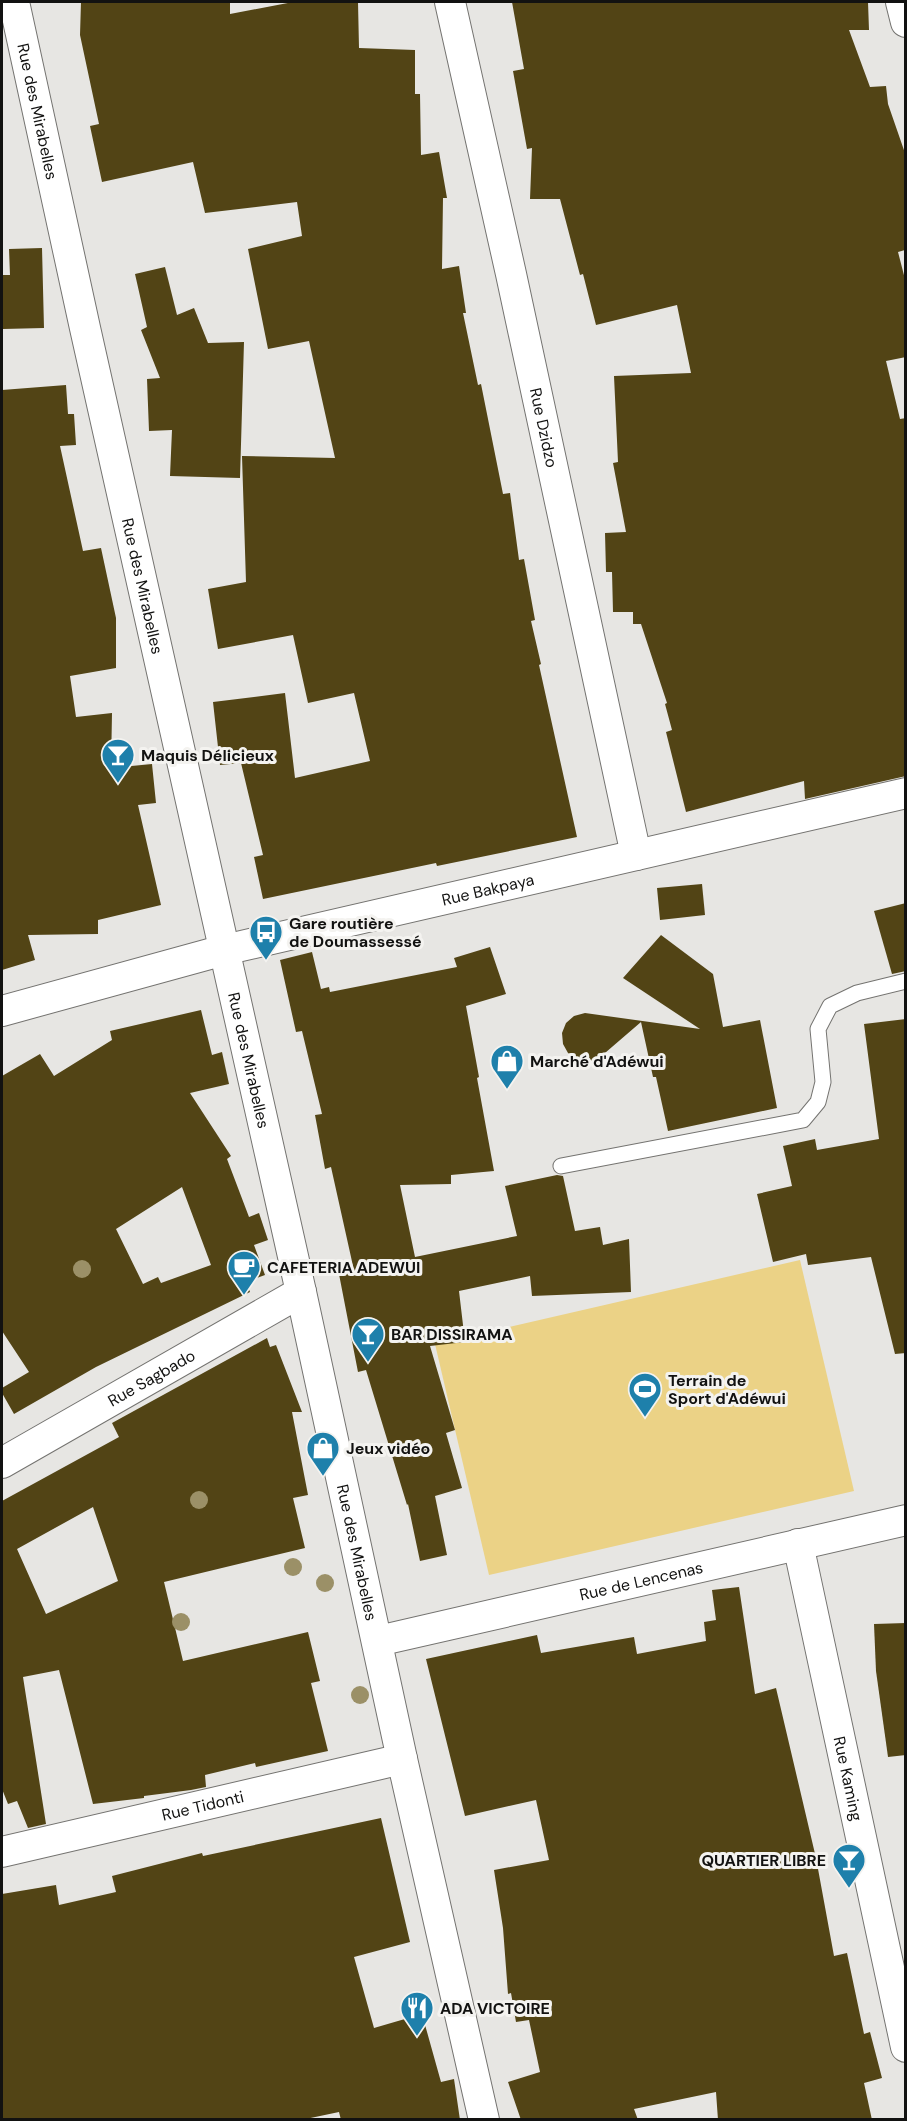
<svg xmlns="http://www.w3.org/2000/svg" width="907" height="2121" font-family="'DM Sans',sans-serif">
	<rect width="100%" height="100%" fill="#e7e6e3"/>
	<path fill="#ebd286" d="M800 1260 854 1491 489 1575 435 1344Z"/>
	<g fill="#524415" fill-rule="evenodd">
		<path d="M81 2H230V14L293 2H358L359 48 415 50V94H420L421 155 439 152 447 198H443L442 269 459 266 466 313H463L478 385 481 384 503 494 510 493 519 560 524 559 535 620 531 621 541 664 539 665 577 837 437 866 436 863 263 899 254 857 263 855 241 763 220 765 213 702 285 693 295 778 370 761 354 693 308 703 293 635 218 649 208 589 246 582 242 456 335 458 309 341 268 349 248 249 302 236 297 202 205 213 193 162 102 182 90 126 99 124 80 35Z"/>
		<path d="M512 2H868L869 30H849L870 87 886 86 888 104 906 156 905 250 898 252 906 283V357L886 361 900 419 906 418V776L805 799 804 781 686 812 666 732 672 730 665 704 667 703 641 624H633V612H613L612 572H606L605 533 626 532 613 463 618 462 614 376 691 373 677 305 596 325 583 274 580 275 560 199H530L532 148 527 149 513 71 524 69Z"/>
		<path d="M42 248 44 328 3 329V275H10L9 249Z"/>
		<path d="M165 267 177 315 194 308 208 343 244 342 240 478 170 476 172 430 149 431 147 379 160 378 141 330 147 327 135 274Z"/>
		<path d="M66 385 68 414H74L76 445 60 446 83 551 101 548 116 618V668L70 676 76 717 112 713 111 768 152 764 156 803 138 805 161 905 98 920V934L28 935 35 960 2 970V390Z"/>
		<path d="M702 884 705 915 660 920 657 888Z"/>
		<path d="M906 903V971L892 974 874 911Z"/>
		<path d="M661 935 713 974 723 1027 760 1020 777 1108 668 1131 656 1077H653L641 1022 598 1059 588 1062 577 1060 568 1053 563 1044 562 1033 566 1023 574 1016 585 1013 700 1029 623 978Z"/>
		<path d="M490 947 506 994 466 1006 479 1077 477 1078 494 1171 451 1175V1184L400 1185 415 1257 517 1236 505 1186 557 1175 563 1176 575 1231 600 1227 603 1245 629 1239 631 1292 532 1296 530 1276 459 1291 465 1342 430 1346 455 1430 446 1433 462 1488 435 1496 447 1555 420 1561 408 1504 407 1505 366 1370 358 1372 338 1269 353 1266 331 1167 325 1169 315 1115 322 1114 302 1031 296 1032 280 960 312 952 321 989 329 987 330 992 457 967 454 958Z"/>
		<path d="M201 1010 212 1055 222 1052 229 1084 190 1093 231 1156 227 1159 249 1217 259 1213 268 1240 254 1245 265 1275 246 1282 250 1292 96 1367 14 1414 2 1393V1388L29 1372 2 1331V1076L40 1054 54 1076 112 1040 110 1031ZM182 1187 211 1265 161 1283 158 1277 143 1284 116 1229Z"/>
		<path d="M906 1019V1353L895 1354 871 1257 808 1265 806 1254 773 1262 757 1194 792 1186 783 1146 815 1139 817 1150 879 1139 864 1024Z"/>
		<path d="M267 1338 270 1347 276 1345 302 1412H292L308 1495 293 1498 305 1548 164 1582 183 1661 308 1632 320 1681 311 1683 328 1751 256 1767 255 1763 205 1775 206 1787 191 1790 144 1796V1798L93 1804 59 1670 23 1677 46 1824 28 1828 17 1801 8 1804 2 1789V1501L119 1437 112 1423ZM93 1507 118 1581 46 1614 17 1549Z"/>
		<path d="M739 1587 755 1694 776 1688 816 1858 834 1956 847 1953 864 2034 870 2032 882 2078 864 2083 872 2120H718L716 2092 634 2109 638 2120H521L508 2082 540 2072 529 2020 516 2022 511 1993 508 1994 503 1928 494 1870 549 1860 536 1800 465 1816 426 1659 537 1635 541 1653 634 1637 637 1654 706 1641 704 1622 716 1620 712 1590Z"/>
		<path d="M906 1623V1755L888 1757 876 1671 874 1624Z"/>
		<path d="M381 1818 410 1942 354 1957 374 2028 422 2014 441 2082 454 2079 460 2120H341L339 2112 301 2120H3L2 1894 56 1885 59 1905 116 1892 112 1876 202 1853 203 1856Z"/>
	</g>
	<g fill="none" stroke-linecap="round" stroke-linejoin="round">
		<g stroke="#747370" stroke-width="17">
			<path id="lane" d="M561 1166 803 1120 818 1102 823 1082 818 1029 830 1006 857 993 906 981"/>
		</g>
		<g stroke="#747370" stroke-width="32">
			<g id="street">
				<path id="s1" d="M14 2 85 328 301 1292 402 1759 484 2120"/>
				<path id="s2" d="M450 2 511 274 636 855"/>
				<path d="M901 2 906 22"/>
				<path id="s3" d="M2 1011 224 950 906 793"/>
				<path id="s4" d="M2 1463 301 1292"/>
				<path id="s5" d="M798 1544 906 2047"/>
				<path id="s6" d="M378 1641 906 1520"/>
				<path id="s7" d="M2 1852 402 1759"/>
			</g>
		</g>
		<use href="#lane" stroke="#fff" stroke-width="15"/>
		<use href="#street" stroke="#fff" stroke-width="30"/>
	</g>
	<g fill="#9b9067">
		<circle cx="82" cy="1269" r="9"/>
		<circle cx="199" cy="1500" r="9"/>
		<circle cx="293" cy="1567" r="9"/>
		<circle cx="325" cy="1583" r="9"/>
		<circle cx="181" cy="1622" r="9"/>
		<circle cx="360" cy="1695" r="9"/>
	</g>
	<defs>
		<g id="bar-pin" transform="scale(1.725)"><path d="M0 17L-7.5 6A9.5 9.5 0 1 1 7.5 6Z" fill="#1e80ab" stroke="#f4f3f0"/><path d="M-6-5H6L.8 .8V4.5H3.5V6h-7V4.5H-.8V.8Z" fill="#fff"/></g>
		<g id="bus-pin" transform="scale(1.725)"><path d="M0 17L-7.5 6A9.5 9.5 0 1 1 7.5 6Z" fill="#1e80ab" stroke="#f4f3f0"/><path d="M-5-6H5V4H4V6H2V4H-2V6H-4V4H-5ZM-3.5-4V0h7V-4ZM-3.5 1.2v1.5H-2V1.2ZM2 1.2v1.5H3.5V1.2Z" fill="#fff"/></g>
		<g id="shop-pin" transform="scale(1.725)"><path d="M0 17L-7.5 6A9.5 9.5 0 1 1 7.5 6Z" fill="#1e80ab" stroke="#f4f3f0"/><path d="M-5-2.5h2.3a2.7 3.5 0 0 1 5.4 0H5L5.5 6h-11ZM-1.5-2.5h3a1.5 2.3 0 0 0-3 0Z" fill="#fff"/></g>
		<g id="cafe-pin" transform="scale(1.725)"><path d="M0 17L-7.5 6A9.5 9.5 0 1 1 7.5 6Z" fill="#1e80ab" stroke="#f4f3f0"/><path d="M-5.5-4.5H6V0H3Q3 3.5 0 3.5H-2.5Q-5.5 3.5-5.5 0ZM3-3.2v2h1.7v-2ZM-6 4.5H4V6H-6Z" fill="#fff"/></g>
		<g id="stadium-pin" transform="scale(1.725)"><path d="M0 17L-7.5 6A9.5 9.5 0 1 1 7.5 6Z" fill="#1e80ab" stroke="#f4f3f0"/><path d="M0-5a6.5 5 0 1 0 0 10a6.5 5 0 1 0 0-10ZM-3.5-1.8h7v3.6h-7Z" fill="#fff"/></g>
		<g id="restaurant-pin" transform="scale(1.725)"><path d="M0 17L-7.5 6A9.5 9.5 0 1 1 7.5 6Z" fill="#1e80ab" stroke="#f4f3f0"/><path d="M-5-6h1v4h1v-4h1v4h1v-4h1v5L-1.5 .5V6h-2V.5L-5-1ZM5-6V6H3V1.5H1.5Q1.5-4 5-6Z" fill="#fff"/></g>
	</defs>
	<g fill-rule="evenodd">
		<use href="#bar-pin" x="118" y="755"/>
		<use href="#bus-pin" x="266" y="932"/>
		<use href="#shop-pin" x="507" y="1061"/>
		<use href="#cafe-pin" x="244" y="1267"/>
		<use href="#bar-pin" x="368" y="1334"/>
		<use href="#stadium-pin" x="645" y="1389"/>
		<use href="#shop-pin" x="323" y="1448"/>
		<use href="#bar-pin" x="849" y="1860"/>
		<use href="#restaurant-pin" x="417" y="2008"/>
	</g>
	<g text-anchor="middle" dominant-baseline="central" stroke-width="6" stroke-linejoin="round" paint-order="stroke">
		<g font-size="16" fill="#121211" stroke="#f4f3f0">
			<text stroke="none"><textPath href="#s1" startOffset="112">Rue des Mirabelles</textPath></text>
			<text stroke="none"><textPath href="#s2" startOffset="436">Rue Dzidzo</textPath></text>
			<text stroke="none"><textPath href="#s1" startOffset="598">Rue des Mirabelles</textPath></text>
			<text stroke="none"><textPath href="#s3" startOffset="501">Rue Bakpaya</textPath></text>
			<text stroke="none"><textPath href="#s1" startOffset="1084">Rue des Mirabelles</textPath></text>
			<text stroke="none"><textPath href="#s4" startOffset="172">Rue Sagbado</textPath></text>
			<text stroke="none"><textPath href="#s1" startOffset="1588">Rue des Mirabelles</textPath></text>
			<text stroke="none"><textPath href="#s6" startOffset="270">Rue de Lencenas</textPath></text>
			<text stroke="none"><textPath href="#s5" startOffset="240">Rue Kaming</textPath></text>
			<text stroke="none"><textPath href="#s7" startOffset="206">Rue Tidonti</textPath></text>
		</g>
		<g font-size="16" font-weight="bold" fill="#121211" stroke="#f4f3f0" text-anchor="start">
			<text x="141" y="755">Maquis Délicieux</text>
			<text x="289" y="923">Gare routière<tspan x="289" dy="18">de Doumassessé</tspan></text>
			<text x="530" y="1061">Marché d'Adéwui</text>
			<text x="267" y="1267">CAFETERIA ADEWUI</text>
			<text x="391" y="1334">BAR DISSIRAMA</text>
			<text x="668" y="1380">Terrain de<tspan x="668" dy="18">Sport d'Adéwui</tspan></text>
			<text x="346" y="1448">Jeux vidéo</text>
			<text x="826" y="1860" text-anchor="end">QUARTIER LIBRE</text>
			<text x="440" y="2008">ADA VICTOIRE</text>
		</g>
	</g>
	<rect width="907" height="2121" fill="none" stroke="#121211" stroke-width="6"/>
</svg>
